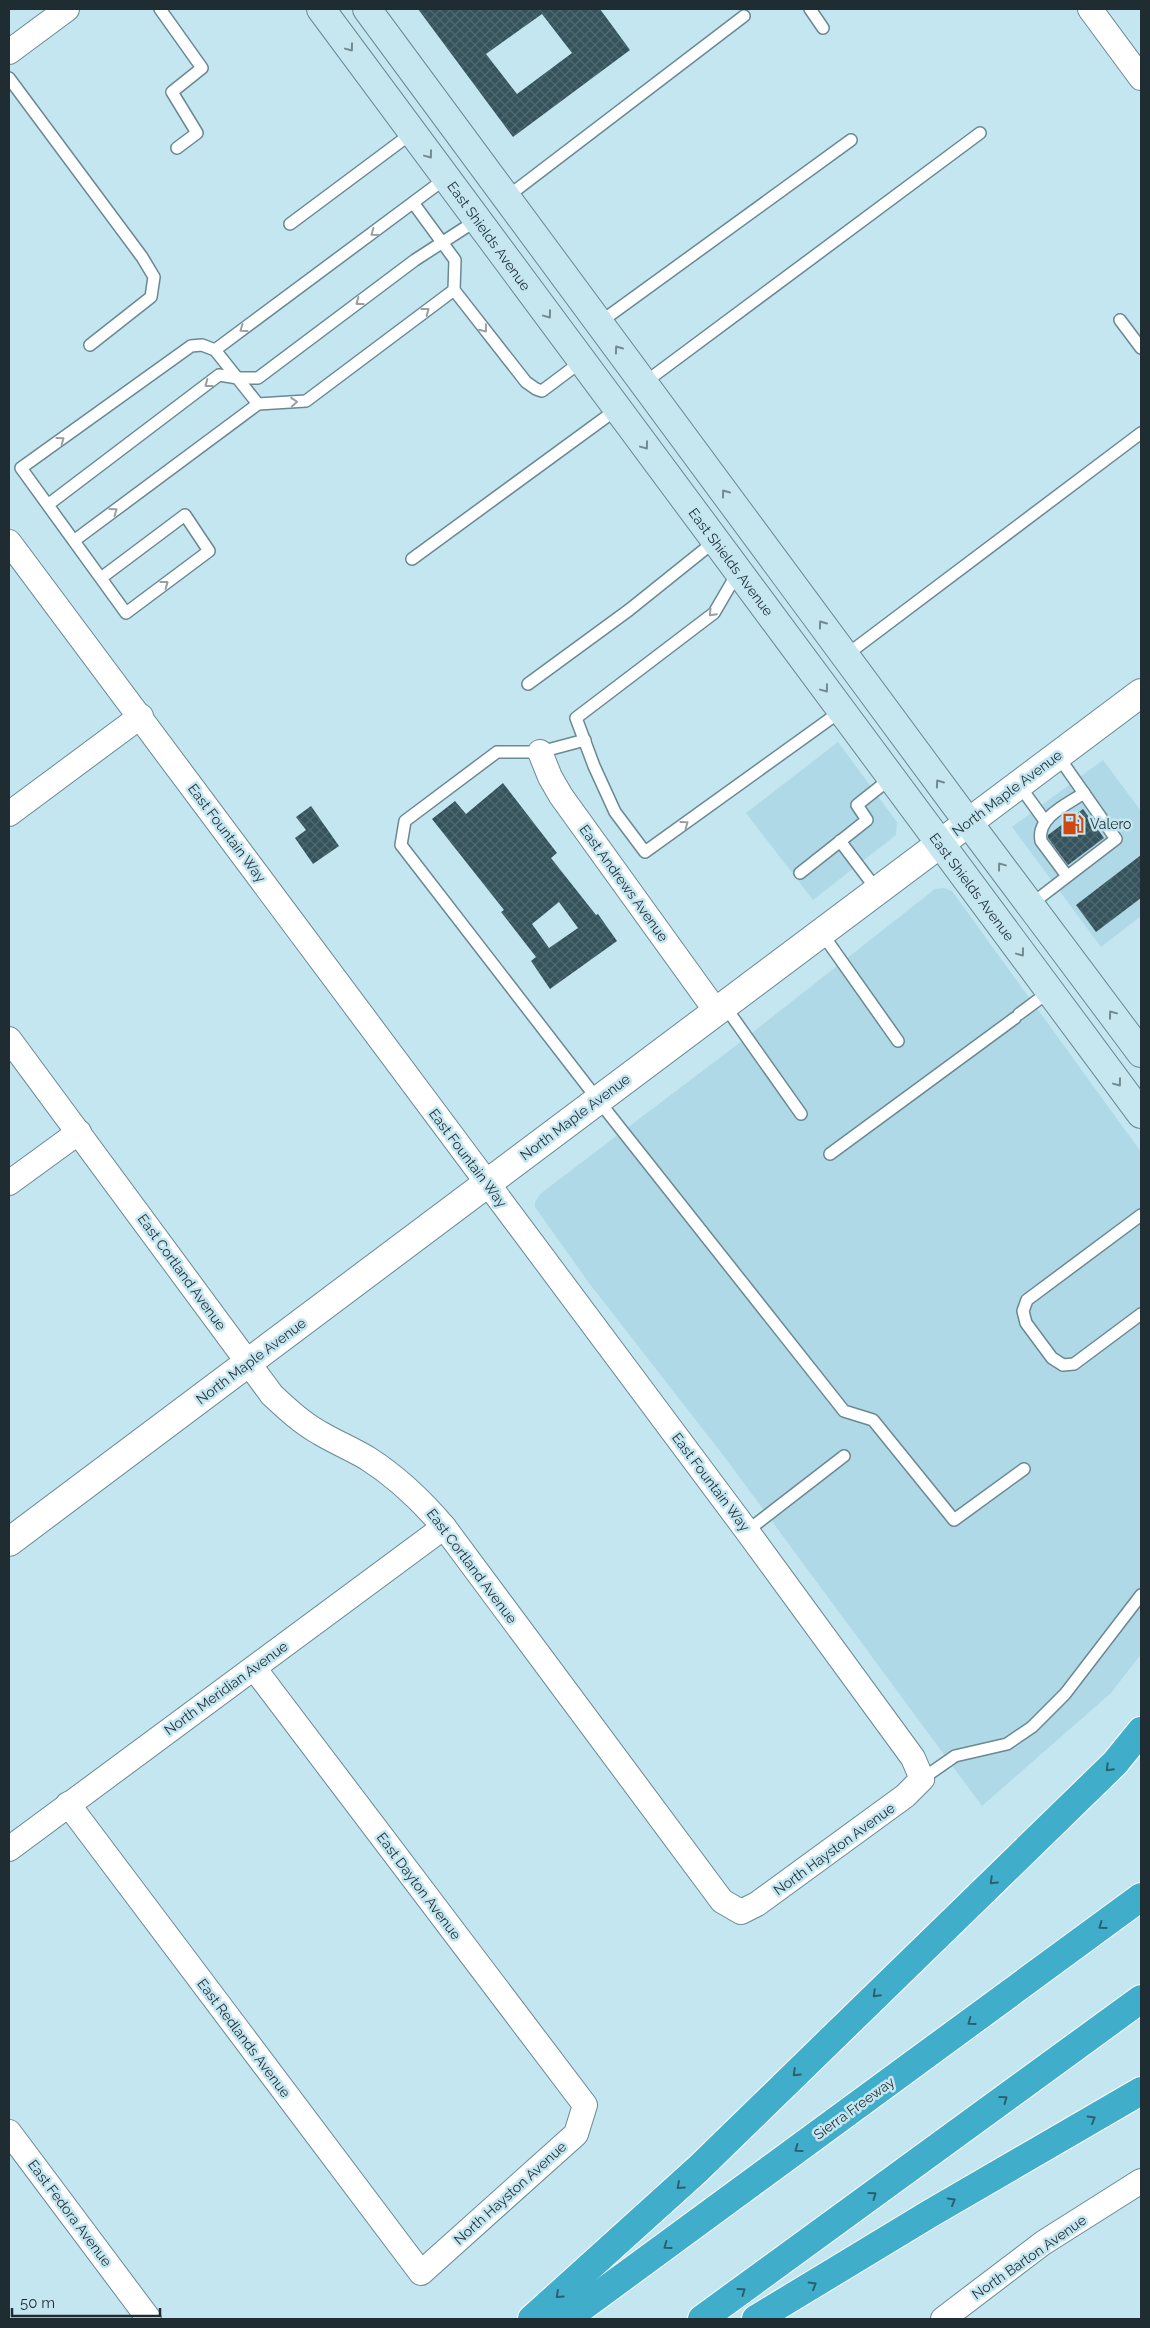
<svg xmlns="http://www.w3.org/2000/svg" width="1150" height="2328" font-family="Raleway,sans-serif">
	<defs>
		<pattern id="building-cross-hatch" width="8" height="8" patternUnits="userSpaceOnUse" patternTransform="scale(1.25)"><rect width="8" height="8" fill="#35535c"/><path d="M0 0l8 8M0 8l8-8" fill="none" stroke="#506970"/></pattern>
	</defs>
	<rect width="100%" height="100%" fill="#c4e6f1"/>
	<g fill="#afd9e6">
		<path d="M838 742 897 822 896 835 813 900 746 813Z"/>
		<path d="M1103 760 1141 811V916L1101 947 1012 827Z"/>
		<path d="M944 888 952 891 1141 1152V1654L1111 1693 982 1806 723 1455 589 1283 535 1207V1202L540 1194 734 1047 935 889Z"/>
	</g>
	<g fill="url(#building-cross-hatch)" fill-rule="evenodd">
		<path d="M418 9H600L630 50 513 137ZM542 14 572 53 517 94 486 54Z"/>
		<path d="M503 783 557 853 551 858 596 915 598 914 617 941 550 989 531 961 536 957 501 912 504 910 432 819 455 801 466 814ZM559 902 578 928 549 948 532 924Z"/>
		<path d="M311 806 339 846 313 864 295 838 306 830 296 817Z"/>
		<path d="M1083 809 1104 838 1068 865 1048 838V835Z"/>
		<path d="M1141 855V898L1096 932 1076 905Z"/>
	</g>
	<g fill="none" stroke-linecap="round" stroke-linejoin="round">
		<g stroke="#698993" stroke-width="14">
			<g id="service">
				<path d="M160 9 202 68 172 92 197 133 177 148"/>
				<path d="M810 9 823 28"/>
				<path d="M9 78 142 257 154 277 151 297 90 345"/>
				<path d="M507 197 744 16"/>
				<path d="M290 224 412 133"/>
				<path d="M454 290 526 382 536 389 542 391 582 361"/>
				<path d="M1120 320 1141 348"/>
				<path d="M599 323 851 140"/>
				<path d="M215 350 446 178"/>
				<path d="M644 383 980 133"/>
				<path d="M49 504 219 375 238 378H258L415 260 477 220"/>
				<path d="M75 540 258 404 306 401 454 290 455 260 414 204"/>
				<path d="M412 559 617 409"/>
				<path d="M738 572 714 613 576 718 594 766 615 812 645 852 841 711"/>
				<path d="M101 578 185 515 209 551 126 613 21 468 191 346 202 345 215 350 258 404"/>
				<path d="M845 656 1141 433"/>
				<path d="M528 684 629 610 715 541"/>
				<path d="M585 740 540 752H497L405 821 401 845 598 1100 844 1411 873 1420 954 1520 1024 1469"/>
				<path d="M1019 785 1045 821"/>
				<path d="M840 841 877 890"/>
				<path d="M800 873 867 820 857 805 891 778"/>
				<path d="M1067 876 1041 841C1036 817 1068 804 1084 793"/>
				<path d="M1030 905 1116 839 1058 756"/>
				<path d="M821 932 898 1041"/>
				<path d="M724 1005 801 1114"/>
				<path d="M1019 1014 1050 991"/>
				<path d="M830 1154 1015 1018"/>
				<path d="M1141 1215 1027 1300 1023 1311 1026 1323 1052 1358 1063 1365 1074 1364 1141 1314"/>
				<path d="M747 1531 844 1456"/>
				<path d="M922 1779 955 1756 1007 1744 1032 1727 1065 1694 1141 1595"/>
			</g>
		</g>
		<g stroke="#698993" stroke-width="26">
			<g id="minor">
				<path d="M1090 9 1141 78"/>
				<path d="M9 52 67 9"/>
				<path d="M9 542 747 1531 913 1758 922 1779 905 1796 757 1904 741 1912 722 1901 444 1527C421 1500 397 1477 367 1458 352 1449 335 1442 320 1433 302 1423 287 1409 272 1395L9 1039"/>
				<path d="M540 752 550 777 561 796 716 1011"/>
				<path d="M9 814 141 716"/>
				<path d="M9 1183 79 1132"/>
				<path d="M68 1804 421 2273 576 2134 585 2105 254 1668"/>
				<path d="M9 1849 444 1527"/>
				<path d="M9 2132 149 2319"/>
				<path d="M943 2319 1043 2243 1141 2181"/>
			</g>
		</g>
		<g stroke="#698993" stroke-width="30">
			<path id="tertiary" d="M9 1542 1141 693"/>
		</g>
		<g stroke="#698993" stroke-width="30">
			<g id="secondary">
				<path d="M321 9 1141 1114"/>
				<path d="M367 9 968 822 1141 1053"/>
			</g>
		</g>
		<g stroke="#fff" stroke-width="30">
			<g id="motorway">
				<path d="M532 2319 698 2169 1115 1763 1141 1731"/>
				<path d="M566 2319 1141 1897"/>
				<path d="M702 2319 1141 1999"/>
				<path d="M756 2319 931 2213 1141 2091"/>
			</g>
		</g>
		<use href="#service" stroke="#fff" stroke-width="11"/>
		<use href="#minor" stroke="#fff" stroke-width="24"/>
		<use href="#tertiary" stroke="#fff" stroke-width="28"/>
		<use href="#secondary" stroke="#c6e7ef" stroke-width="28"/>
		<use href="#motorway" stroke="#40aecb" stroke-width="28"/>
	</g>
	<defs><path id="oneway-chevron" d="M-2-3.5L2.5 0L-2 3.5" fill="none" stroke-width="1.6" stroke-linecap="round" stroke-linejoin="round" transform="scale(1.25)"/></defs>
	<g stroke="#728a90">
		<use href="#oneway-chevron" transform="translate(350 48) rotate(53)"/>
		<use href="#oneway-chevron" transform="translate(429 155) rotate(53)"/>
		<use href="#oneway-chevron" transform="translate(548 315) rotate(53)"/>
		<use href="#oneway-chevron" transform="translate(618 349) rotate(-126)"/>
		<use href="#oneway-chevron" transform="translate(645 446) rotate(53)"/>
		<use href="#oneway-chevron" transform="translate(725 493) rotate(-126)"/>
		<use href="#oneway-chevron" transform="translate(822 624) rotate(-126)"/>
		<use href="#oneway-chevron" transform="translate(825 689) rotate(53)"/>
		<use href="#oneway-chevron" transform="translate(939 783) rotate(-126)"/>
		<use href="#oneway-chevron" transform="translate(1001 866) rotate(-127)"/>
		<use href="#oneway-chevron" transform="translate(1021 953) rotate(53)"/>
		<use href="#oneway-chevron" transform="translate(1112 1014) rotate(-127)"/>
		<use href="#oneway-chevron" transform="translate(1118 1083) rotate(53)"/>
	</g>
	<g stroke="#9aa0a2">
		<use href="#oneway-chevron" transform="translate(374 233) rotate(144)"/>
		<use href="#oneway-chevron" transform="translate(359 302) rotate(143)"/>
		<use href="#oneway-chevron" transform="translate(426 311) rotate(-37)"/>
		<use href="#oneway-chevron" transform="translate(243 329) rotate(144)"/>
		<use href="#oneway-chevron" transform="translate(484 329) rotate(52)"/>
		<use href="#oneway-chevron" transform="translate(208 384) rotate(143)"/>
		<use href="#oneway-chevron" transform="translate(294 402) rotate(-4)"/>
		<use href="#oneway-chevron" transform="translate(61 440) rotate(-36)"/>
		<use href="#oneway-chevron" transform="translate(114 511) rotate(-36)"/>
		<use href="#oneway-chevron" transform="translate(165 584) rotate(-37)"/>
		<use href="#oneway-chevron" transform="translate(712 613) rotate(133)"/>
		<use href="#oneway-chevron" transform="translate(685 824) rotate(-36)"/>
	</g>
	<g stroke="#2c606f">
		<use href="#oneway-chevron" transform="translate(1109 1768) rotate(135)"/>
		<use href="#oneway-chevron" transform="translate(993 1881) rotate(136)"/>
		<use href="#oneway-chevron" transform="translate(1102 1926) rotate(144)"/>
		<use href="#oneway-chevron" transform="translate(876 1994) rotate(135)"/>
		<use href="#oneway-chevron" transform="translate(971 2022) rotate(144)"/>
		<use href="#oneway-chevron" transform="translate(796 2073) rotate(136)"/>
		<use href="#oneway-chevron" transform="translate(1004 2099) rotate(-36)"/>
		<use href="#oneway-chevron" transform="translate(1092 2119) rotate(-30)"/>
		<use href="#oneway-chevron" transform="translate(798 2149) rotate(144)"/>
		<use href="#oneway-chevron" transform="translate(680 2186) rotate(138)"/>
		<use href="#oneway-chevron" transform="translate(873 2195) rotate(-36)"/>
		<use href="#oneway-chevron" transform="translate(952 2201) rotate(-30)"/>
		<use href="#oneway-chevron" transform="translate(667 2246) rotate(144)"/>
		<use href="#oneway-chevron" transform="translate(813 2285) rotate(-31)"/>
		<use href="#oneway-chevron" transform="translate(742 2291) rotate(-36)"/>
		<use href="#oneway-chevron" transform="translate(559 2295) rotate(138)"/>
	</g>
	<defs>
		<g id="fuel-bare" transform="scale(1.725)"><path d="M-5.5-6h7V0h2V4h1.3V-2.5L3-4.5l.8-.8L6-3V5H2.5V1h-1V6h-7ZM-4.2-4.7v3.2H.2V-4.7Z" fill="#cf4811" stroke="#c4e6f1" stroke-width="2.5" paint-order="stroke"/></g>
	</defs>
	<g fill-rule="evenodd">
		<use href="#fuel-bare" x="1073" y="824"/>
	</g>
	<g text-anchor="middle" dominant-baseline="central" stroke-width="5" stroke-linejoin="round" paint-order="stroke">
		<g font-size="14" fill="#1f2c31" stroke="#c4e6f1">
			<text transform="translate(489 236) rotate(54)">East Shields Avenue</text>
			<text transform="translate(731 562) rotate(53)">East Shields Avenue</text>
			<text transform="translate(1007 793) rotate(-37)">North Maple Avenue</text>
			<text transform="translate(227 833) rotate(53)">East Fountain Way</text>
			<text transform="translate(624 883) rotate(54)">East Andrews Avenue</text>
			<text transform="translate(972 887) rotate(53)">East Shields Avenue</text>
			<text transform="translate(575 1117) rotate(-37)">North Maple Avenue</text>
			<text transform="translate(468 1158) rotate(53)">East Fountain Way</text>
			<text transform="translate(182 1272) rotate(54)">East Cortland Avenue</text>
			<text transform="translate(251 1361) rotate(-37)">North Maple Avenue</text>
			<text transform="translate(711 1482) rotate(53)">East Fountain Way</text>
			<text transform="translate(472 1566) rotate(53)">East Cortland Avenue</text>
			<text transform="translate(226 1688) rotate(-36)">North Meridian Avenue</text>
			<text transform="translate(834 1849) rotate(-36)">North Hayston Avenue</text>
			<text transform="translate(419 1886) rotate(53)">East Dayton Avenue</text>
			<text transform="translate(244 2038) rotate(53)">East Redlands Avenue</text>
			<text transform="translate(854 2108) rotate(-36)">Sierra Freeway</text>
			<text transform="translate(510 2193) rotate(-42)">North Hayston Avenue</text>
			<text transform="translate(70 2213) rotate(53)">East Fedora Avenue</text>
			<text transform="translate(1029 2257) rotate(-35)">North Barton Avenue</text>
		</g>
		<g font-size="14" fill="#1f2c31" stroke="#c4e6f1" text-anchor="start">
			<text x="1090" y="824">Valero</text>
		</g>
	</g>
	<rect width="1150" height="2328" fill="none" stroke="#1f2c31" stroke-width="20"/>
	<path d="M12 2308v8h148v-8" fill="none" stroke="#1f2c31" stroke-width="2.5"/>
	<text x="20" y="2308" font-size="15" fill="#1f2c31" stroke="#c4e6f1" stroke-width="4" paint-order="stroke">50 m</text>
</svg>
